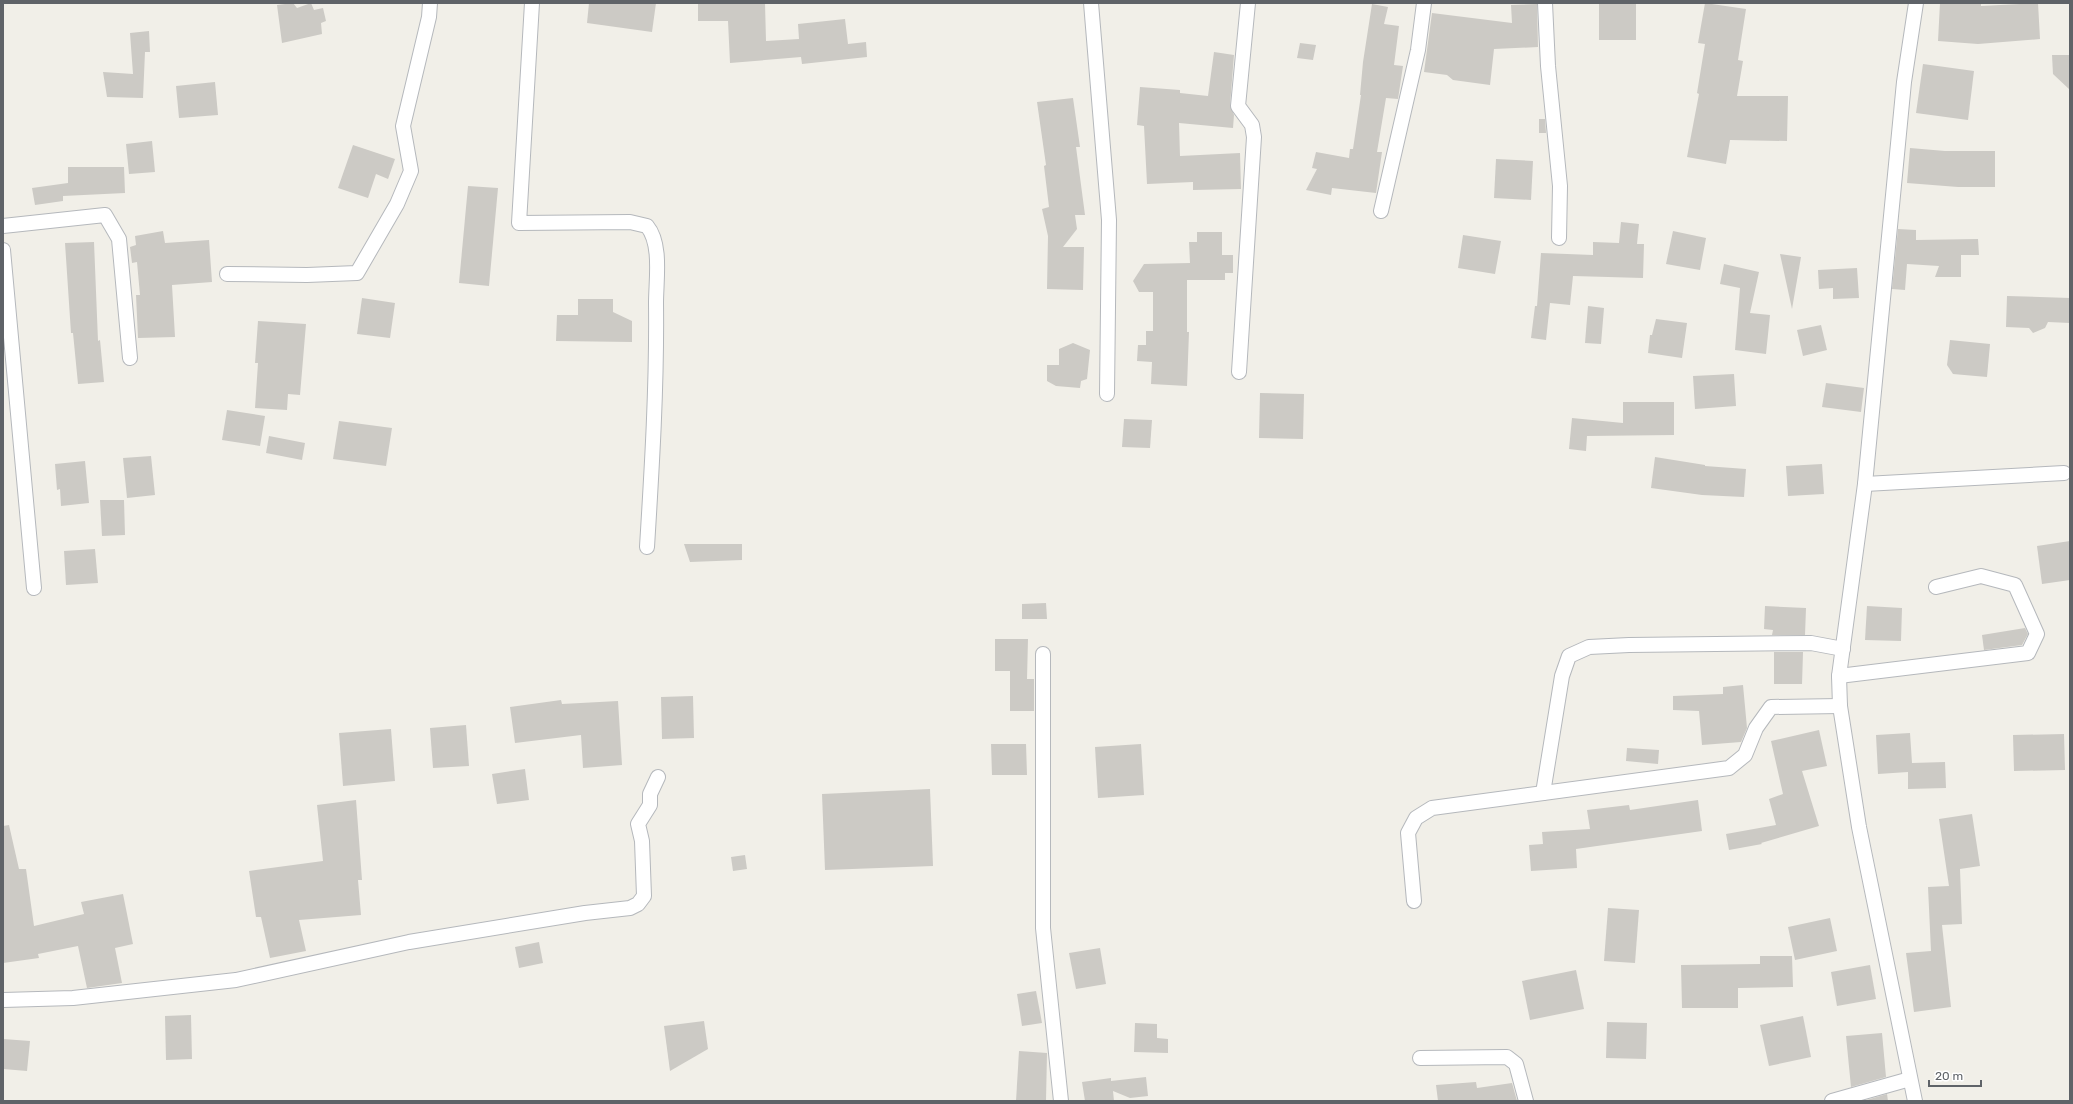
<svg xmlns="http://www.w3.org/2000/svg" width="2073" height="1104" font-family="Rubik,sans-serif">
	<rect width="100%" height="100%" fill="#f1efe8"/>
	<g fill="#cccac5">
		<path d="M293 3 297 8 311 3 314 10 323 8 326 21 321 23 322 34 282 43 277 5Z"/>
		<path d="M589 3H656L652 32 587 23Z"/>
		<path d="M698 3H765L766 41 799 39 798 24 845 19 848 44 866 42 867 57 802 64 801 57 730 63 728 21H698Z"/>
		<rect x="1599" y="3" width="37" height="37"/>
		<path d="M1705 3 1746 9 1738 60 1743 61 1737 96H1788L1787 141 1730 140 1726 164 1687 157 1699 94 1697 93 1705 44 1698 43Z"/>
		<path d="M1940 3H1981V6L2038 3 2040 39 1978 44 1938 41Z"/>
		<path d="M1372 4 1388 7 1384 24 1399 26 1394 65 1403 66 1398 99 1386 98 1377 152H1382L1376 193 1332 188 1331 195 1306 190 1317 169 1312 168 1316 152 1349 158 1350 149H1353L1361 95H1360L1363 62Z"/>
		<path d="M1537 4 1538 47 1494 49 1490 85 1453 80 1447 75 1424 72 1432 13 1512 23 1511 5Z"/>
		<path d="M149 31 150 52H145L143 98 107 97 103 72 133 74 130 33Z"/>
		<path d="M1300 43 1316 45 1313 60 1297 58Z"/>
		<path d="M1214 52 1234 55 1230 105 1234 115 1233 128 1179 123 1180 156 1240 153 1241 189 1193 190V182L1147 184 1144 126 1137 125 1140 87 1180 90V93L1208 96Z"/>
		<path d="M2052 55H2070V90L2053 74Z"/>
		<path d="M1923 64 1974 71 1968 120 1916 113Z"/>
		<path d="M215 82 218 115 179 118 176 86Z"/>
		<path d="M1073 98 1080 147H1076L1085 215H1075L1077 229 1063 247H1084L1083 290 1047 289 1048 236 1042 209 1049 207 1044 166 1046 165 1037 102Z"/>
		<path d="M1539 119H1545L1546 133H1539Z"/>
		<path d="M152 141 155 172 129 174 126 144Z"/>
		<path d="M353 145 395 159 388 179 376 174 368 198 338 188Z"/>
		<path d="M1910 148 1945 151H1995V187H1958L1907 183Z"/>
		<path d="M1496 159 1533 161 1531 200 1494 198Z"/>
		<path d="M68 167H124L125 193 63 196V201L35 205 32 188 68 183Z"/>
		<path d="M468 186 498 188 489 286 459 283Z"/>
		<path d="M1621 222 1639 224 1637 244H1644L1643 278 1573 276 1570 305 1550 303 1546 340 1531 338 1535 306H1537L1541 253 1593 255V242L1619 243Z"/>
		<path d="M1898 229 1916 230V240L1978 239 1979 255H1961V277H1935L1939 266 1907 264 1905 290 1892 289Z"/>
		<path d="M163 231 165 243 209 240 212 282 172 285 175 337 138 338 136 295H140L137 262 132 263 130 247 136 245 135 236Z"/>
		<path d="M1673 231 1706 238 1700 270 1666 264Z"/>
		<path d="M1197 232H1222V255H1233V273H1225V280H1187V332H1189L1187 386 1151 384 1152 362 1137 361 1138 345H1146V331H1153V292H1139L1133 281 1144 264 1190 263 1189 242H1197Z"/>
		<path d="M1463 235 1501 241 1495 274 1458 268Z"/>
		<path d="M94 242 98 341 100 340 104 382 78 384 73 333H71L65 243Z"/>
		<path d="M1780 254 1801 257 1792 309Z"/>
		<path d="M1724 264 1759 272 1750 313 1770 315 1766 354 1735 350 1740 288 1720 284Z"/>
		<path d="M1857 268 1859 298 1833 299V288L1819 289 1818 270Z"/>
		<path d="M2007 296 2070 298V323L2048 322 2045 328 2033 333 2029 328 2006 327Z"/>
		<path d="M362 298 395 303 390 338 357 334Z"/>
		<path d="M578 299H613V312L632 321V342L556 341 557 315H578Z"/>
		<path d="M1588 306 1604 308 1601 344 1585 343Z"/>
		<path d="M1656 319 1687 323 1682 358 1648 353 1650 335H1652Z"/>
		<path d="M258 321 306 324 300 395 288 394 287 410 255 408 258 363H255Z"/>
		<path d="M1821 325 1827 350 1803 356 1797 330Z"/>
		<path d="M1950 340 1990 344 1987 377 1953 374 1947 365Z"/>
		<path d="M1073 343 1090 350 1087 379 1081 381 1080 388 1056 386 1047 381V365H1059V349Z"/>
		<path d="M1734 374 1736 406 1695 409 1693 376Z"/>
		<path d="M1826 383 1864 388 1861 412 1822 407Z"/>
		<path d="M1260 393 1304 394 1303 439 1259 438Z"/>
		<path d="M1623 402H1674V435L1587 436 1586 451 1569 449 1572 418 1623 423Z"/>
		<path d="M227 410 265 416 260 446 222 440Z"/>
		<path d="M1124 419 1152 420 1150 448 1122 447Z"/>
		<path d="M339 421 392 428 386 466 333 459Z"/>
		<path d="M269 436 305 443 302 460 266 453Z"/>
		<path d="M151 456 155 495 127 498 123 458Z"/>
		<path d="M1655 457 1705 465V466L1746 469 1744 497 1702 495 1651 488Z"/>
		<path d="M85 461 89 503 61 506 60 489 57 490 55 464Z"/>
		<path d="M1822 464 1824 494 1788 496 1786 466Z"/>
		<path d="M100 500H124L125 535 102 536Z"/>
		<path d="M2070 541V580L2042 584 2037 546Z"/>
		<path d="M684 544H742V560L690 562Z"/>
		<path d="M95 549 98 583 66 585 64 551Z"/>
		<path d="M1046 603 1047 619H1022V604Z"/>
		<path d="M1765 606 1806 608 1805 635H1772L1773 630 1764 629Z"/>
		<path d="M1867 606 1902 608 1901 641 1865 640Z"/>
		<path d="M2025 628 2028 634 2022 645 1984 650 1982 635Z"/>
		<path d="M995 639H1028L1027 679H1034V711H1010V671H995Z"/>
		<path d="M1774 652H1803L1802 684H1774Z"/>
		<path d="M1743 685 1747 728 1741 742 1702 745 1699 711 1673 710V696L1723 694V687Z"/>
		<path d="M693 696 694 738 662 739 661 697Z"/>
		<path d="M561 700 562 704 618 701 622 765 583 768 581 735 515 743 510 707Z"/>
		<path d="M466 725 469 766 433 768 430 728Z"/>
		<path d="M391 729 395 781 343 786 339 733Z"/>
		<path d="M1819 730 1827 766 1802 771 1819 826 1761 843 1762 844 1729 850 1726 834 1776 825 1769 799 1783 794 1771 741Z"/>
		<path d="M1910 733 1912 763 1945 762 1946 788 1908 789V772L1878 774 1876 735Z"/>
		<path d="M2064 734 2065 770 2014 771 2013 735Z"/>
		<path d="M991 744H1026L1027 775H992Z"/>
		<path d="M1141 744 1144 795 1098 798 1095 747Z"/>
		<path d="M1627 748 1659 750 1658 764 1626 761Z"/>
		<path d="M525 769 529 800 497 804 492 774Z"/>
		<path d="M930 789 933 866 825 870 822 794Z"/>
		<path d="M356 800 362 880H358L361 915 299 920 306 951 270 958 261 917H256L249 871 323 861 317 805Z"/>
		<path d="M1698 800 1702 831 1576 849 1577 868 1531 871 1529 845 1543 844 1542 832 1590 829 1587 810 1629 805 1630 810Z"/>
		<path d="M1972 814 1980 866 1960 869 1962 924 1942 925 1951 1007 1914 1012 1906 953 1931 951 1928 887 1949 886 1939 819Z"/>
		<path d="M9 825 19 869H26L34 926 84 914 81 902 123 894 133 944 115 948 122 983 87 988 78 946 38 954 39 958 3 963V826Z"/>
		<path d="M745 855 747 869 733 871 731 857Z"/>
		<path d="M1608 908 1639 910 1635 963 1604 961Z"/>
		<path d="M1830 918 1837 951 1795 960 1788 927Z"/>
		<path d="M539 942 543 963 519 968 515 947Z"/>
		<path d="M1100 948 1106 984 1076 989 1069 953Z"/>
		<path d="M1760 956H1792L1793 987 1738 988V1008H1682L1681 965 1760 964Z"/>
		<path d="M1870 965 1876 999 1837 1006 1831 972Z"/>
		<path d="M1576 970 1584 1009 1530 1020 1522 981Z"/>
		<path d="M1036 991 1042 1023 1022 1026 1017 994Z"/>
		<path d="M191 1015 192 1059 166 1060 165 1016Z"/>
		<path d="M1803 1016 1811 1057 1769 1066 1760 1025Z"/>
		<path d="M704 1021 708 1049 670 1071 664 1026Z"/>
		<path d="M1607 1022 1647 1023 1646 1059 1606 1058Z"/>
		<path d="M1135 1023 1157 1024V1038L1168 1039V1053L1134 1052Z"/>
		<path d="M1882 1033 1886 1077 1851 1087 1846 1036Z"/>
		<path d="M3 1039 30 1041 27 1071 3 1069Z"/>
		<path d="M1019 1051 1047 1053 1046 1101H1016Z"/>
		<path d="M1146 1077 1148 1096 1130 1098 1113 1091 1114 1101H1085L1082 1082 1111 1078V1081Z"/>
		<path d="M1476 1082 1477 1088 1512 1083 1517 1101H1438L1436 1085Z"/>
		<path d="M1887 1094 1888 1101H1863Z"/>
	</g>
	<g fill="none" stroke-linecap="round" stroke-linejoin="round">
		<g stroke="#b5b8bc" stroke-width="16">
			<g id="street">
				<path d="M532 3 519 223 630 222 647 226C662 244 656 280 656 303 657 384 652 466 647 547"/>
				<path d="M1091 3 1109 220 1107 394"/>
				<path d="M1545 3 1548 66 1560 186 1559 238"/>
				<path d="M1381 211 1418 50 1424 3"/>
				<path d="M3 226 105 215 119 239 130 358"/>
				<path d="M3 250 34 588"/>
				<path d="M227 274 307 275 357 273 397 204 411 171 403 126 429 17 430 3"/>
				<path d="M1239 372 1254 137 1252 125 1238 106 1248 3"/>
				<path d="M1865 484 2064 473"/>
				<path d="M1043 654V928L1061 1101"/>
				<path d="M1839 676 2028 653 2037 634 2015 585 1981 576 1936 587"/>
				<path d="M1543 793 1562 676 1569 656 1589 647 1629 645 1811 643 1843 649"/>
				<path d="M1414 901 1408 833 1416 818 1432 808 1729 768 1745 755 1756 728 1771 707 1840 706"/>
				<path d="M3 1000 73 998 236 980 409 942 585 913 630 908 638 904 644 896 642 841 638 824 650 805V794L658 777"/>
				<path d="M1420 1058 1507 1057 1516 1064 1526 1101"/>
				<path d="M1832 1101 1910 1079"/>
				<path d="M1915 1101 1859 827 1840 706 1839 676 1865 484 1904 82 1916 3"/>
			</g>
		</g>
		<use href="#street" stroke="#fff" stroke-width="14"/>
	</g>
	<rect width="2073" height="1104" fill="none" stroke="#5f6368" stroke-width="8"/>
	<path d="M1929 1080v6h52v-6" fill="none" stroke="#5f6368" stroke-width="2"/>
	<text x="1935" y="1080" font-size="12" fill="#5f6368" stroke="#ffffff" stroke-width="3" paint-order="stroke">20 m</text>
</svg>
